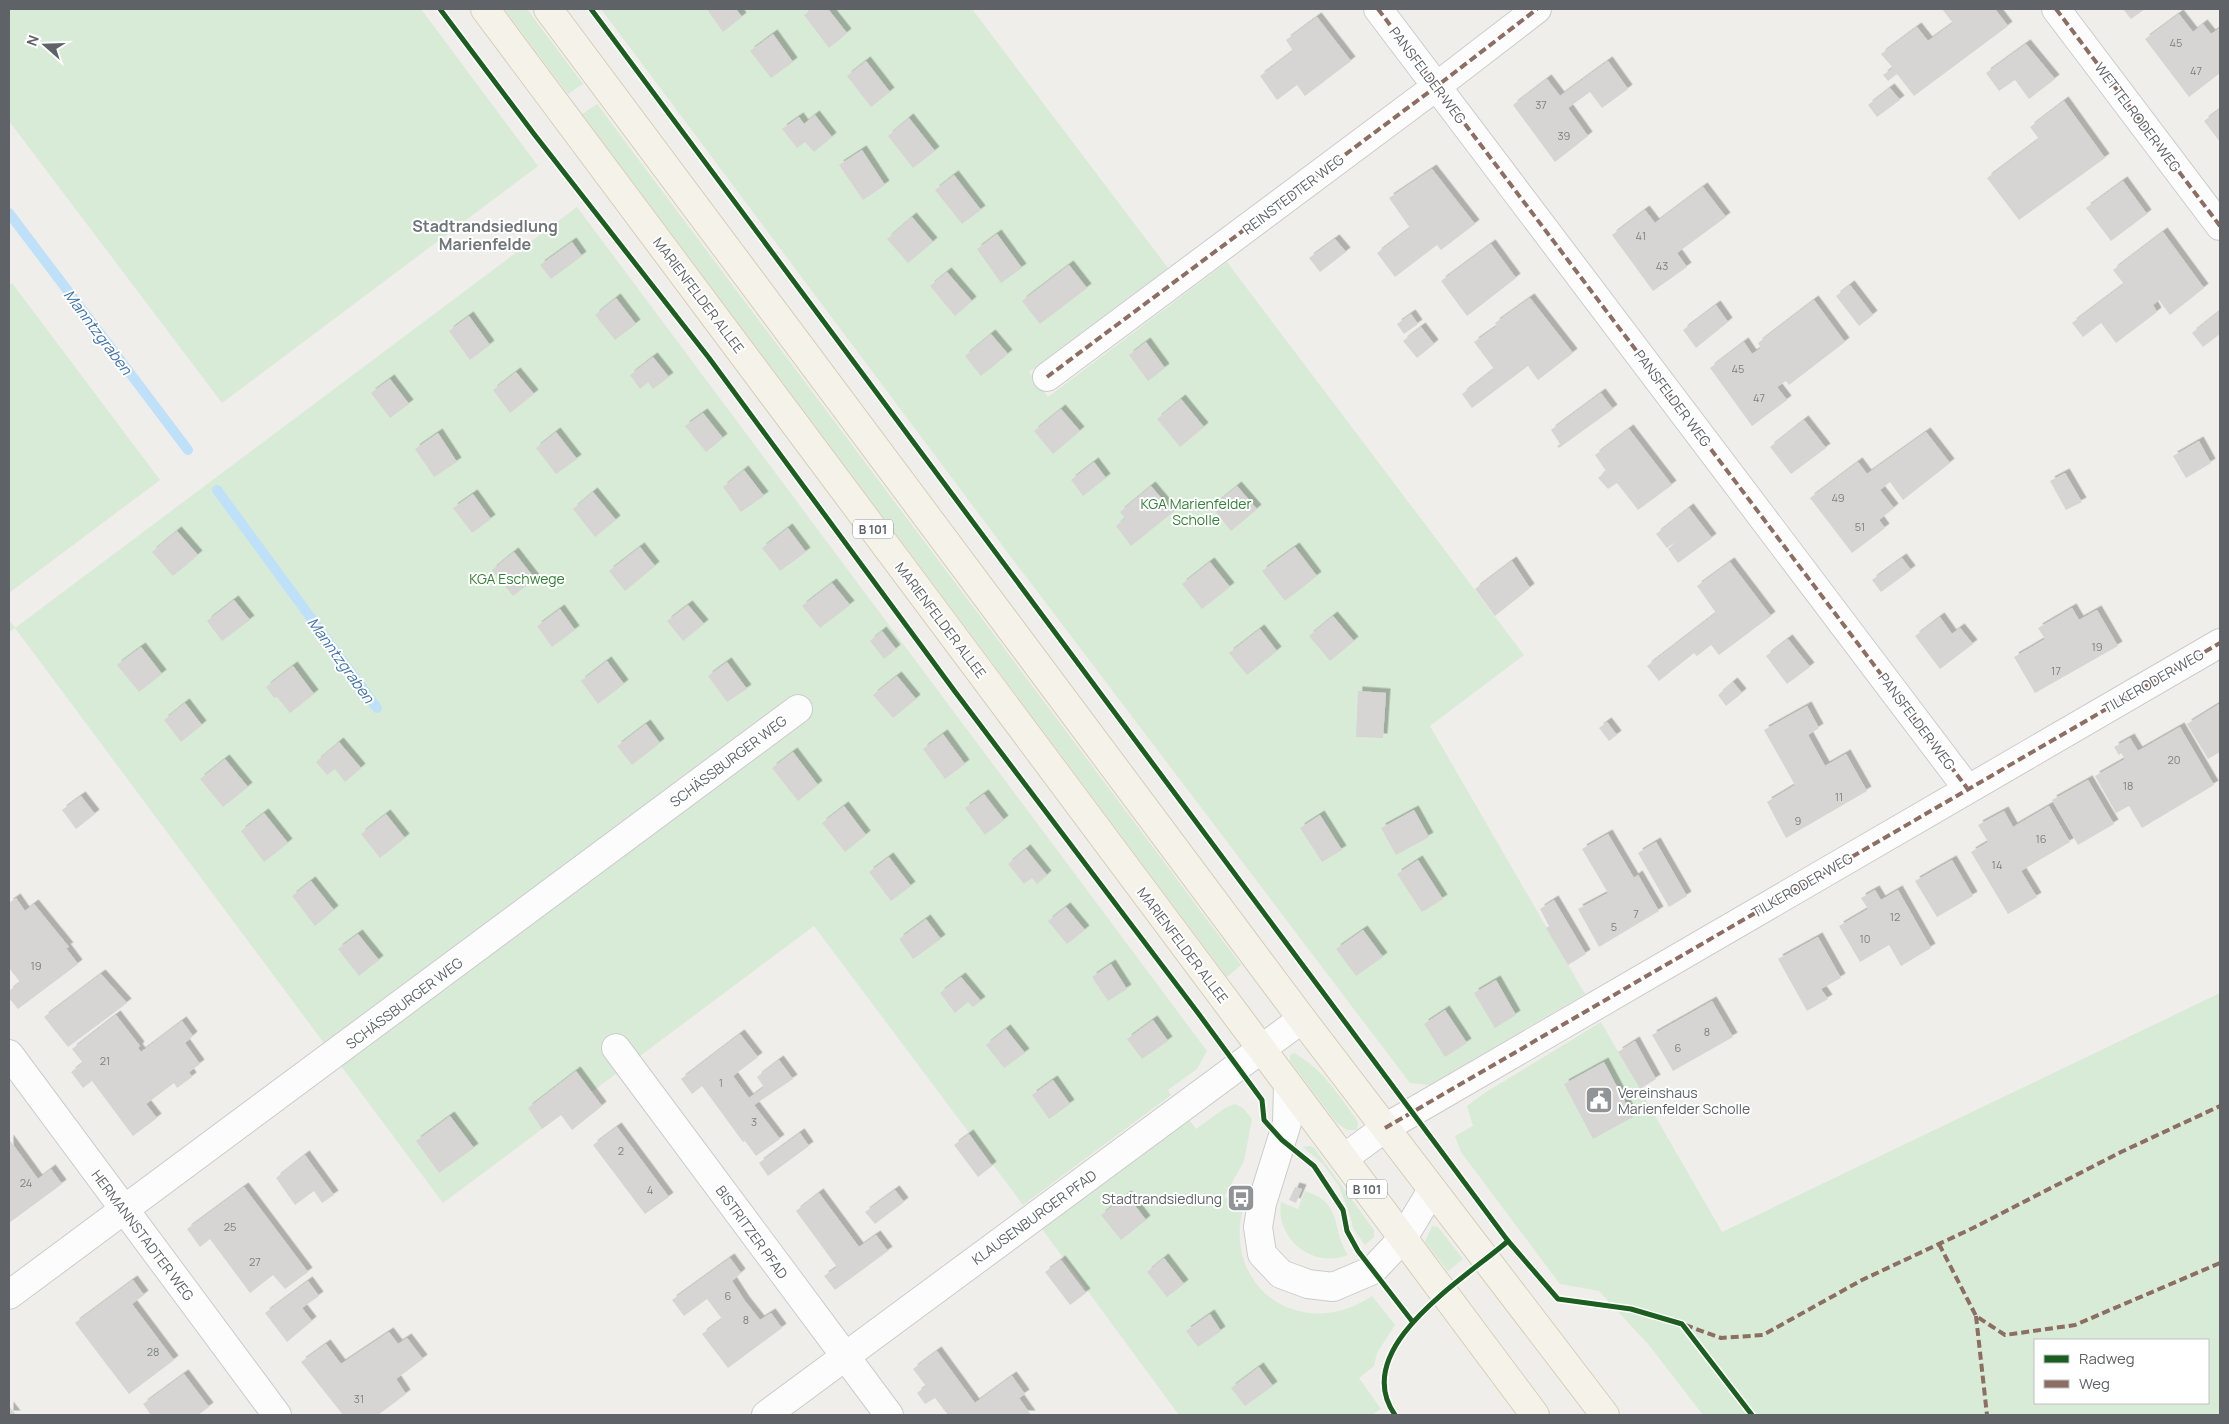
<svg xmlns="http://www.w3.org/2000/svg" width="2229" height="1424" font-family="Manrope,sans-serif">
	<defs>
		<filter id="shadow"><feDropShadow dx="4.5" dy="-4.5" stdDeviation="0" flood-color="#0004"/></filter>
	</defs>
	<rect width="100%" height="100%" fill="#efeeea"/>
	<g fill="#d8ebd6" fill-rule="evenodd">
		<path d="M9 9H421L538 166 222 403 9 121Z"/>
		<path d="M504 9H527L583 84 568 94Z"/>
		<path d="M601 9H972L1168 268 1029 372 1048 397 1227 262 1524 655 1430 726 1585 994 1429 1085 1410 1083 1011 557Z"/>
		<path d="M597 104 1241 965 1227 977 582 114Z"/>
		<path d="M577 207 1207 1051 1197 1069 1168 1090 1171 1095 1023 1205 814 926 443 1203 15 628 9 632V620L15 628Z"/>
		<path d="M12 283 160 480 9 593V285Z"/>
		<path d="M2220 993V1415H1703L1648 1344 1599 1291 1560 1284 1461 1152 1455 1136 1473 1126 1467 1106 1483 1094 1601 1022 1722 1232ZM2035 1340H2208V1403H2035Z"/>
		<path d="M1294 1053C1323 1069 1339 1096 1358 1122L1357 1130H1347L1336 1122 1290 1061V1055Z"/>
		<path d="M1235 1104 1243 1108 1252 1119 1244 1161 1224 1197 1244 1204C1220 1287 1301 1344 1372 1296L1395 1325 1377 1353 1374 1366 1359 1378 1381 1409 1371 1415H1179L1042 1229 1189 1119 1196 1129 1225 1108Z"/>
		<path d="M1310 1146 1314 1148 1374 1230V1237L1365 1245 1353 1228 1350 1215 1339 1186 1323 1164 1303 1147Z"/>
		<path d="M1305 1191C1344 1204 1330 1226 1348 1255 1313 1269 1275 1239 1281 1202L1298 1209Z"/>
		<path d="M1432 1226 1438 1227 1463 1259 1448 1271 1425 1242Z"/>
	</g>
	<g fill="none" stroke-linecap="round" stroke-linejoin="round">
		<g stroke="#bfe0f9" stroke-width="10">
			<path d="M9 213 188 450"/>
			<path d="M217 490 377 708"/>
		</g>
	</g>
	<g fill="#d6d5d3" filter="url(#shadow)">
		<path d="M711 9H736L742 17 723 32 708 11Z"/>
		<path d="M812 9H828L847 33 829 48 804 15Z"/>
		<path d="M1942 9H1995L2008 26 1914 96 1897 74 1888 81 1883 75 1893 68 1881 54 1917 27 1928 41 1953 23Z"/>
		<path d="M2123 9H2145L2131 19Z"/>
		<path d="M2179 14 2193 32 2203 24 2211 34 2220 28V73L2189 97 2145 39Z"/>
		<path d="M1317 17 1351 61 1305 96 1297 85 1277 100 1260 76 1293 51 1286 40Z"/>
		<path d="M773 34 793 62 771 78 750 51Z"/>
		<path d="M2026 44 2055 79 2029 99 2015 80 1999 91 1986 73Z"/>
		<path d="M866 61 890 92 871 107 847 76Z"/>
		<path d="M1608 61 1628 89 1602 108 1590 92 1568 108 1588 136 1555 162 1513 105 1547 79 1560 96Z"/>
		<path d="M1890 88 1900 100 1877 117 1868 105Z"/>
		<path d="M2064 101 2105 158 2019 220 1987 178 2039 139 2030 127Z"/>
		<path d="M2220 109V142L2204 121Z"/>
		<path d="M815 115 832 137 814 152 805 142 797 148 782 129 799 117 804 124Z"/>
		<path d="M909 118 935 151 913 168 888 136Z"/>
		<path d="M862 150 885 185 863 200 839 165Z"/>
		<path d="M1432 169 1475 224 1441 250 1437 245 1395 277 1377 253 1410 228 1389 198Z"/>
		<path d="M954 175 981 210 962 224 935 190Z"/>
		<path d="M2123 181 2147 214 2111 241 2086 208Z"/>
		<path d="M1703 187 1726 217 1677 253 1687 267 1653 291 1612 235 1645 210 1655 223Z"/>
		<path d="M912 217 933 242 908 263 887 239Z"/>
		<path d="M2163 232 2204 288 2170 315 2159 300 2153 305 2157 312 2116 343 2101 323 2083 337 2072 323 2124 284 2113 270Z"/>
		<path d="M997 234 1022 268 1001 283 977 249Z"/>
		<path d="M1335 239 1346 252 1320 272 1309 258Z"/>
		<path d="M572 242 582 256 551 279 540 265Z"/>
		<path d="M1491 244 1516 278 1467 316 1441 281Z"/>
		<path d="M1069 265 1087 288 1040 324 1022 301Z"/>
		<path d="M947 272 972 301 955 316 930 286Z"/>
		<path d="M1850 285 1873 315 1859 326 1836 296Z"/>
		<path d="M616 298 636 324 615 340 595 315Z"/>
		<path d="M1530 298 1573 353 1538 380 1528 366 1472 408 1462 394 1494 369 1474 342 1497 326 1495 323Z"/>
		<path d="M1814 300 1845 342 1789 385 1786 381 1777 387 1787 400 1752 426 1710 368 1744 342 1752 354 1761 348 1758 343Z"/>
		<path d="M1716 305 1728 322 1696 348 1683 330Z"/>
		<path d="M2220 311V334L2203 347 2192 333Z"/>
		<path d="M1411 314 1418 324 1404 334 1397 324Z"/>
		<path d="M469 316 490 345 470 360 449 331Z"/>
		<path d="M1421 327 1434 344 1417 358 1403 341Z"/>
		<path d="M991 334 1008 354 981 376 965 356Z"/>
		<path d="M1146 342 1165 368 1148 381 1129 355Z"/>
		<path d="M653 357 669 377 653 389 648 382 640 389 630 375Z"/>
		<path d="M516 372 534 394 510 413 493 390Z"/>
		<path d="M390 379 409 404 390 418 371 393Z"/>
		<path d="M1601 393 1613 409 1559 448 1557 446 1560 444 1551 430Z"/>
		<path d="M1181 399 1204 427 1180 447 1157 419Z"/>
		<path d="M1061 409 1080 431 1053 454 1034 431Z"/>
		<path d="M703 413 723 438 706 452 685 426Z"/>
		<path d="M1804 420 1826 448 1791 474 1770 447Z"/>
		<path d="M1629 429 1672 485 1638 510 1617 483 1608 489 1598 478 1606 471 1595 455Z"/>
		<path d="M556 432 577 459 556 474 536 448Z"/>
		<path d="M1926 432 1950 463 1903 500 1890 482 1880 490 1894 508 1879 520 1885 528 1852 553 1810 498 1858 462 1867 474Z"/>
		<path d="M438 433 457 462 434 477 415 449Z"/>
		<path d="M2199 441 2211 463 2186 478 2173 456Z"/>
		<path d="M1094 462 1106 478 1083 496 1071 480Z"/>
		<path d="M744 470 764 496 741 512 723 487Z"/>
		<path d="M2065 473 2082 502 2066 510 2050 481Z"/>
		<path d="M1151 486 1173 512 1131 546 1116 526 1125 518 1120 512Z"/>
		<path d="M1237 486 1257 509 1231 531 1212 507Z"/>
		<path d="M593 492 616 520 595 537 573 509Z"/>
		<path d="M473 494 491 519 472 533 453 508Z"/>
		<path d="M1689 508 1712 538 1678 563 1668 549 1679 539 1667 548 1656 534Z"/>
		<path d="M788 528 806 552 780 571 762 548Z"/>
		<path d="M177 531 198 555 173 576 152 552Z"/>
		<path d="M640 547 655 566 625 591 609 571Z"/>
		<path d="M1295 547 1317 576 1285 601 1262 571Z"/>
		<path d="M514 552 535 579 513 596 492 570Z"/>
		<path d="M1902 558 1911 570 1881 592 1872 580Z"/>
		<path d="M1512 561 1530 588 1495 616 1475 589Z"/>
		<path d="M1210 562 1230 587 1202 609 1182 584Z"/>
		<path d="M1730 562 1771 616 1719 655 1711 645 1697 656 1694 653 1659 681 1647 666 1716 613 1697 586Z"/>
		<path d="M832 583 850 605 820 628 802 606Z"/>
		<path d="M234 600 250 620 222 641 207 621Z"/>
		<path d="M688 605 704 624 683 641 667 621Z"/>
		<path d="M2072 608 2079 620 2097 610 2118 646 2035 693 2014 657 2045 639 2038 628Z"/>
		<path d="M560 609 575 630 552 647 537 626Z"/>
		<path d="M1333 616 1354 641 1330 661 1309 636Z"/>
		<path d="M1940 617 1952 634 1960 628 1973 644 1940 669 1915 636Z"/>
		<path d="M1260 629 1277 651 1247 675 1229 653Z"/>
		<path d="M882 631 896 649 884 659 870 641Z"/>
		<path d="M1788 639 1810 667 1787 684 1766 656Z"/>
		<path d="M141 647 162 674 139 692 117 665Z"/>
		<path d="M607 661 624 684 598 704 581 681Z"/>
		<path d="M727 662 747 689 727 702 708 676Z"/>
		<path d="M293 666 314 694 290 713 277 697 274 698 266 687Z"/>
		<path d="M897 676 916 699 893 718 873 695Z"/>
		<path d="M1733 682 1742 693 1726 706 1718 695Z"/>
		<path d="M1358 691 1386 693 1383 738 1356 737Z"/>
		<path d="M185 703 202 725 181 742 164 720Z"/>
		<path d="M2219 704 2220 752 2208 759 2187 724Z"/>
		<path d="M1807 706 1819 728 1808 735 1825 766 1846 754 1867 791 1786 838 1767 802 1795 785 1764 730Z"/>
		<path d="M1607 722 1617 735 1609 741 1599 728Z"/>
		<path d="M646 724 660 743 632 765 617 746Z"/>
		<path d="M2180 727 2214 785 2142 828 2129 806 2116 813 2095 776 2125 759 2121 753 2119 755 2114 747 2130 738 2138 751Z"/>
		<path d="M943 734 965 764 945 779 923 749Z"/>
		<path d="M339 742 361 768 345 782 335 769 327 775 316 762Z"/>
		<path d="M793 752 818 785 798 801 772 768Z"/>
		<path d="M225 759 248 787 223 807 200 779Z"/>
		<path d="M2088 780 2114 824 2078 845 2052 800Z"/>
		<path d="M984 794 1004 820 985 835 965 808Z"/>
		<path d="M81 796 95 814 76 829 62 810Z"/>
		<path d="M844 806 866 835 845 852 822 823Z"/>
		<path d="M2049 806 2070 842 2021 871 2037 897 2008 914 1971 852 1988 842 1978 825 2004 811 2013 827Z"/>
		<path d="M1414 810 1429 837 1396 855 1381 828Z"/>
		<path d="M264 813 288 843 264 862 241 831Z"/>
		<path d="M386 814 405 838 380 858 361 834Z"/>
		<path d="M1320 815 1342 850 1322 862 1300 828Z"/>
		<path d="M1608 834 1634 878 1638 875 1659 911 1599 947 1578 909 1608 893 1582 849Z"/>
		<path d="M1656 842 1687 896 1669 907 1638 853Z"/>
		<path d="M1026 849 1047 875 1037 884 1032 878 1024 884 1008 864Z"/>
		<path d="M889 857 911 886 891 901 869 872Z"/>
		<path d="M1418 860 1443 899 1422 912 1397 874Z"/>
		<path d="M1952 860 1973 896 1937 917 1915 881Z"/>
		<path d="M311 881 334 910 315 926 292 896Z"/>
		<path d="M1875 890 1881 900 1898 890 1931 948 1901 966 1889 945 1860 962 1839 926 1868 909 1861 898Z"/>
		<path d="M16 898 25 911 34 904 69 947 66 948 78 964 18 1009 9 998V991L20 982 9 968V903Z"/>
		<path d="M1554 900 1586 954 1568 965 1546 928 1549 926 1540 909Z"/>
		<path d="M1066 907 1085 930 1067 944 1048 921Z"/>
		<path d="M926 919 941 939 913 959 899 939Z"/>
		<path d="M1363 930 1383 957 1356 976 1336 949Z"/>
		<path d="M358 934 379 960 359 976 338 949Z"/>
		<path d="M1818 937 1841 978 1821 989 1828 999 1807 1011 1778 959Z"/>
		<path d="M1111 964 1127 989 1108 1001 1092 977Z"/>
		<path d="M101 974 127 1003 68 1047 44 1017Z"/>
		<path d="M961 977 981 1001 973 1007 968 1002 955 1013 940 993Z"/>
		<path d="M1496 980 1516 1015 1495 1028 1474 993Z"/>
		<path d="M1712 1001 1733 1037 1673 1071 1652 1035Z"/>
		<path d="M1445 1010 1467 1043 1445 1057 1424 1024Z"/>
		<path d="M116 1015 140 1046 138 1048 141 1052 182 1021 193 1036 185 1043 200 1064 189 1072 192 1077 177 1088 174 1083 146 1104 157 1118 133 1136 92 1081 83 1088 71 1072 83 1063 72 1049Z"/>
		<path d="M1153 1020 1168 1041 1142 1059 1127 1039Z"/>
		<path d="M1006 1029 1025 1053 1004 1068 986 1045Z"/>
		<path d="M740 1034 758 1057 733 1076 749 1098 764 1087 757 1077 779 1060 793 1079 754 1105 780 1139 756 1156 745 1141 743 1142 702 1086 692 1094 681 1079Z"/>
		<path d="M1635 1041 1656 1079 1640 1089 1618 1052Z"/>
		<path d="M1604 1062 1633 1117 1593 1139 1564 1084Z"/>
		<path d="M576 1071 602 1106 572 1130 561 1115 542 1129 528 1108Z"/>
		<path d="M1053 1080 1070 1104 1049 1119 1032 1095Z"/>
		<path d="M450 1116 474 1148 439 1173 416 1141Z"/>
		<path d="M617 1127 669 1197 645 1214 593 1145Z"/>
		<path d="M800 1133 809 1146 768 1176 759 1163Z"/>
		<path d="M969 1134 992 1166 978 1177 954 1145Z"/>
		<path d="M9 1139 38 1179 51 1169 62 1184 9 1223Z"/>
		<path d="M305 1155 334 1195 322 1203 314 1191 295 1205 276 1178Z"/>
		<path d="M244 1187 308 1272 285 1289 273 1275 250 1293 210 1239 200 1247 187 1229Z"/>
		<path d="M1295 1187 1302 1189 1296 1203 1289 1200Z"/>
		<path d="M895 1190 904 1202 875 1224 865 1212Z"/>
		<path d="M819 1193 859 1247 876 1235 888 1251 835 1290 824 1276 837 1267 796 1211Z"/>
		<path d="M1127 1195 1146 1220 1121 1240 1101 1215Z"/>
		<path d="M730 1258 741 1273 732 1281 745 1301 760 1320 771 1313 782 1328 728 1368 702 1334 722 1319 707 1299 684 1316 672 1300Z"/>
		<path d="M1164 1258 1184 1284 1167 1297 1147 1272Z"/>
		<path d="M1061 1260 1086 1293 1070 1305 1045 1272Z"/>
		<path d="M133 1280 144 1295 132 1304 174 1360 129 1394 75 1323Z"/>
		<path d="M308 1281 319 1296 302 1308 312 1321 287 1342 265 1313Z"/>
		<path d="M1210 1314 1221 1331 1198 1347 1186 1331Z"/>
		<path d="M389 1332 398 1344 407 1338 423 1359 396 1379 406 1394 378 1415H343L301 1362 326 1344 341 1364Z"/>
		<path d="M937 1351 975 1403 1012 1376 1025 1394 1019 1398 1031 1415H948L935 1398 925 1404 917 1393 926 1386 913 1369Z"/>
		<path d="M1259 1367 1273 1386 1245 1406 1231 1388Z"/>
		<path d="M184 1374 209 1407 198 1415H151L143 1404Z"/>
		<path d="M9 1406 16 1415H9Z"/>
	</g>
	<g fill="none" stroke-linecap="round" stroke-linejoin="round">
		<g stroke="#cbcccc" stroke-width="30">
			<g id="minor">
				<path d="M1378 9 1967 788"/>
				<path d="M2056 9 2220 226"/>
				<path d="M1047 377 1437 86 1537 9"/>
				<path d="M616 1048 889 1415"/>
				<path d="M9 1054 277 1415"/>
				<path d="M1288 1085 1287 1123 1262 1203 1258 1227 1262 1254 1281 1274 1308 1284 1333 1287 1373 1270 1403 1238 1432 1190"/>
				<path d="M1344 1158 1385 1128 2220 643"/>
				<path d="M9 1295 798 709"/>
				<path d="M766 1415 1302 1019"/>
			</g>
		</g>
		<g stroke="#d7ceb8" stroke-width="30">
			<g id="major">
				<path d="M485 9 1535 1415"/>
				<path d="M548 9 1302 1019 1605 1415"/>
			</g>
		</g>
		<use href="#minor" stroke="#fdfcfc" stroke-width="28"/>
		<use href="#major" stroke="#f4f2e9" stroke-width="28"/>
		<g stroke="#8d6e63" stroke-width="4" stroke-dasharray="8 4" stroke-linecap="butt">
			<path d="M1378 9 1967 788"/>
			<path d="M2056 9 2220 226"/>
			<path d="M1047 377 1437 86 1537 9"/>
			<path d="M1385 1128 2220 643"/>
			<path d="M1939 1244 1976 1316 2005 1335 2075 1325 2220 1263"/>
			<path d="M1976 1316 1987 1415"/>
			<path d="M1685 1325 1721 1338 1763 1335 1862 1280 1973 1228 2121 1152 2220 1106"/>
		</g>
		<g stroke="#fff" stroke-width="8">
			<g id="cycleway">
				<path d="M440 9 534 134 709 358 956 693 1198 1013 1262 1100 1264 1120 1282 1140 1314 1166 1343 1210 1347 1231 1358 1251 1412 1321"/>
				<path d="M591 9 1508 1241 1558 1299 1631 1309 1682 1324 1752 1415"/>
				<path d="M1395 1415C1348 1348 1466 1278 1508 1241"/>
			</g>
		</g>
		<use href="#cycleway" stroke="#1b5e20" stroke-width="5"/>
	</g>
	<defs>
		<g id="civic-square" transform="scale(1.4375)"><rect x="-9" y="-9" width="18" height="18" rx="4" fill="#919496" stroke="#fff"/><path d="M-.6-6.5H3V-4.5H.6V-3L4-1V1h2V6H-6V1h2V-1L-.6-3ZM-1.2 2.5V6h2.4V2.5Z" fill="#fff"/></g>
		<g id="bus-square" transform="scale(1.4375)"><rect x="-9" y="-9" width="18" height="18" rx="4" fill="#919496" stroke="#fff"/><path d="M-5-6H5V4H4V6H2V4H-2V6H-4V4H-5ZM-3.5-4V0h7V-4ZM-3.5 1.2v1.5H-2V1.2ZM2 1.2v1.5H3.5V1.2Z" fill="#fff"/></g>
	</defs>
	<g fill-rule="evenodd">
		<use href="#civic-square" x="1599" y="1100"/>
		<use href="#bus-square" x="1241" y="1198"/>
	</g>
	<g text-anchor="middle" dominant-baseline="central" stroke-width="4" stroke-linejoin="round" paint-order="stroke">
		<g font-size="11" fill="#7e8184">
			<text x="2176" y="42">45</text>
			<text x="2196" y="70">47</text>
			<text x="1541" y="104">37</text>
			<text x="1564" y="135">39</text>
			<text x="1641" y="235">41</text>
			<text x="1662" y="265">43</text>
			<text x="1738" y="368">45</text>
			<text x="1759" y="397">47</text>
			<text x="1838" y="497">49</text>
			<text x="1860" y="526">51</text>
			<text x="2097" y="646">19</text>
			<text x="2056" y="670">17</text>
			<text x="2174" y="759">20</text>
			<text x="2128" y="785">18</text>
			<text x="1839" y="796">11</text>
			<text x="1798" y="820">9</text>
			<text x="2041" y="838">16</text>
			<text x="1997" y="864">14</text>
			<text x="1636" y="913">7</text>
			<text x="1895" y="916">12</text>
			<text x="1614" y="926">5</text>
			<text x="1865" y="938">10</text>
			<text x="36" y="965">19</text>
			<text x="1707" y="1031">8</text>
			<text x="1678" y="1047">6</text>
			<text x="105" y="1060">21</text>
			<text x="721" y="1082">1</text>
			<text x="754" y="1121">3</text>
			<text x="621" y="1150">2</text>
			<text x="26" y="1182">24</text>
			<text x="650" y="1189">4</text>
			<text x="230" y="1226">25</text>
			<text x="255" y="1261">27</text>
			<text x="728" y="1295">6</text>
			<text x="746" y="1319">8</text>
			<text x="153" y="1351">28</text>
			<text x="359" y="1398">31</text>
		</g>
		<g fill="#fff" stroke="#8f9295" stroke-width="1">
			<rect x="853" y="519.5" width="40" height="19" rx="4"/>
			<rect x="1347" y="1179.5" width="40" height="19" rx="4"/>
		</g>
		<g font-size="12" font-weight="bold" fill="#5f6368">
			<text x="873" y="529">B 101</text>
			<text x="1367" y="1189">B 101</text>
		</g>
		<g font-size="14" fill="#5f6368" stroke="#fff">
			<text transform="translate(1428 75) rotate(53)">PANSFELDER WEG</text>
			<text transform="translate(2138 117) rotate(53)">WETTELRODER WEG</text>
			<text transform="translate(1293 194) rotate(-37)">REINSTEDTER WEG</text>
			<text transform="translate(699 295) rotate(53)">MARIENFELDER ALLEE</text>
			<text transform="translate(1673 398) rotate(53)">PANSFELDER WEG</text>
			<text transform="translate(941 620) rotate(53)">MARIENFELDER ALLEE</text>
			<text transform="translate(2153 681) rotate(-30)">TILKERODER WEG</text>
			<text transform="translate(1917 721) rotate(53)">PANSFELDER WEG</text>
			<text transform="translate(728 761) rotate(-37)">SCHÄSSBURGER WEG</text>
			<text transform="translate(1802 885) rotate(-30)">TILKERODER WEG</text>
			<text transform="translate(1183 945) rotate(53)">MARIENFELDER ALLEE</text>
			<text transform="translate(404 1003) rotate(-37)">SCHÄSSBURGER WEG</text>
			<text transform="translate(1034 1217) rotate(-36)">KLAUSENBURGER PFAD</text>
			<text transform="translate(752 1232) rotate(54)">BISTRITZER PFAD</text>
			<text transform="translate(143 1235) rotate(53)">HERMANNSTADTER WEG</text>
		</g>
		<g font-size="14" fill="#348238" stroke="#fff">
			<text x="1196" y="503">KGA Marienfelder<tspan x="1196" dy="16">Scholle</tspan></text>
			<text x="517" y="578">KGA Eschwege</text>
		</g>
		<g font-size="14" fill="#5f6368" stroke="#fff" text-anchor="start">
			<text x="1618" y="1092">Vereinshaus<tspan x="1618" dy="16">Marienfelder Scholle</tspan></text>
			<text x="1222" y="1198" text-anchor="end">Stadtrandsiedlung</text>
		</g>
		<g font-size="15" font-style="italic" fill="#4174aa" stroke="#fff">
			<text transform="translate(98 332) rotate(53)">Manntzgraben</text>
			<text transform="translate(341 660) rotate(54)">Manntzgraben</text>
		</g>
		<g font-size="16" font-weight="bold" fill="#70757a" stroke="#fff">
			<text x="485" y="226">Stadtrandsiedlung<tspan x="485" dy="18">Marienfelde</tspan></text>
		</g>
	</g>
	<rect width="2229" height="1424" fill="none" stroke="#5f6368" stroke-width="20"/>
	<rect x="2034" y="1339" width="175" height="65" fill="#ffffff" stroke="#bfc1c3"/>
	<rect x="2044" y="1355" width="25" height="8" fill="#1b5e20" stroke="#bfc1c3"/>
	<text x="2079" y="1364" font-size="15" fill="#5f6368">Radweg</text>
	<rect x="2044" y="1380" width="25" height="8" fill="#8d6e63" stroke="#bfc1c3"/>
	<text x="2079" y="1389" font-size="15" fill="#5f6368">Weg</text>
	<g transform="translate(45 45) rotate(290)" stroke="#ffffff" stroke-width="4" paint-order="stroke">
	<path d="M0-4L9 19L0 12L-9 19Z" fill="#5f6368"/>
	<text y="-8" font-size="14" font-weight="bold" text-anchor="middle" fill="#5f6368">N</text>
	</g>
</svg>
